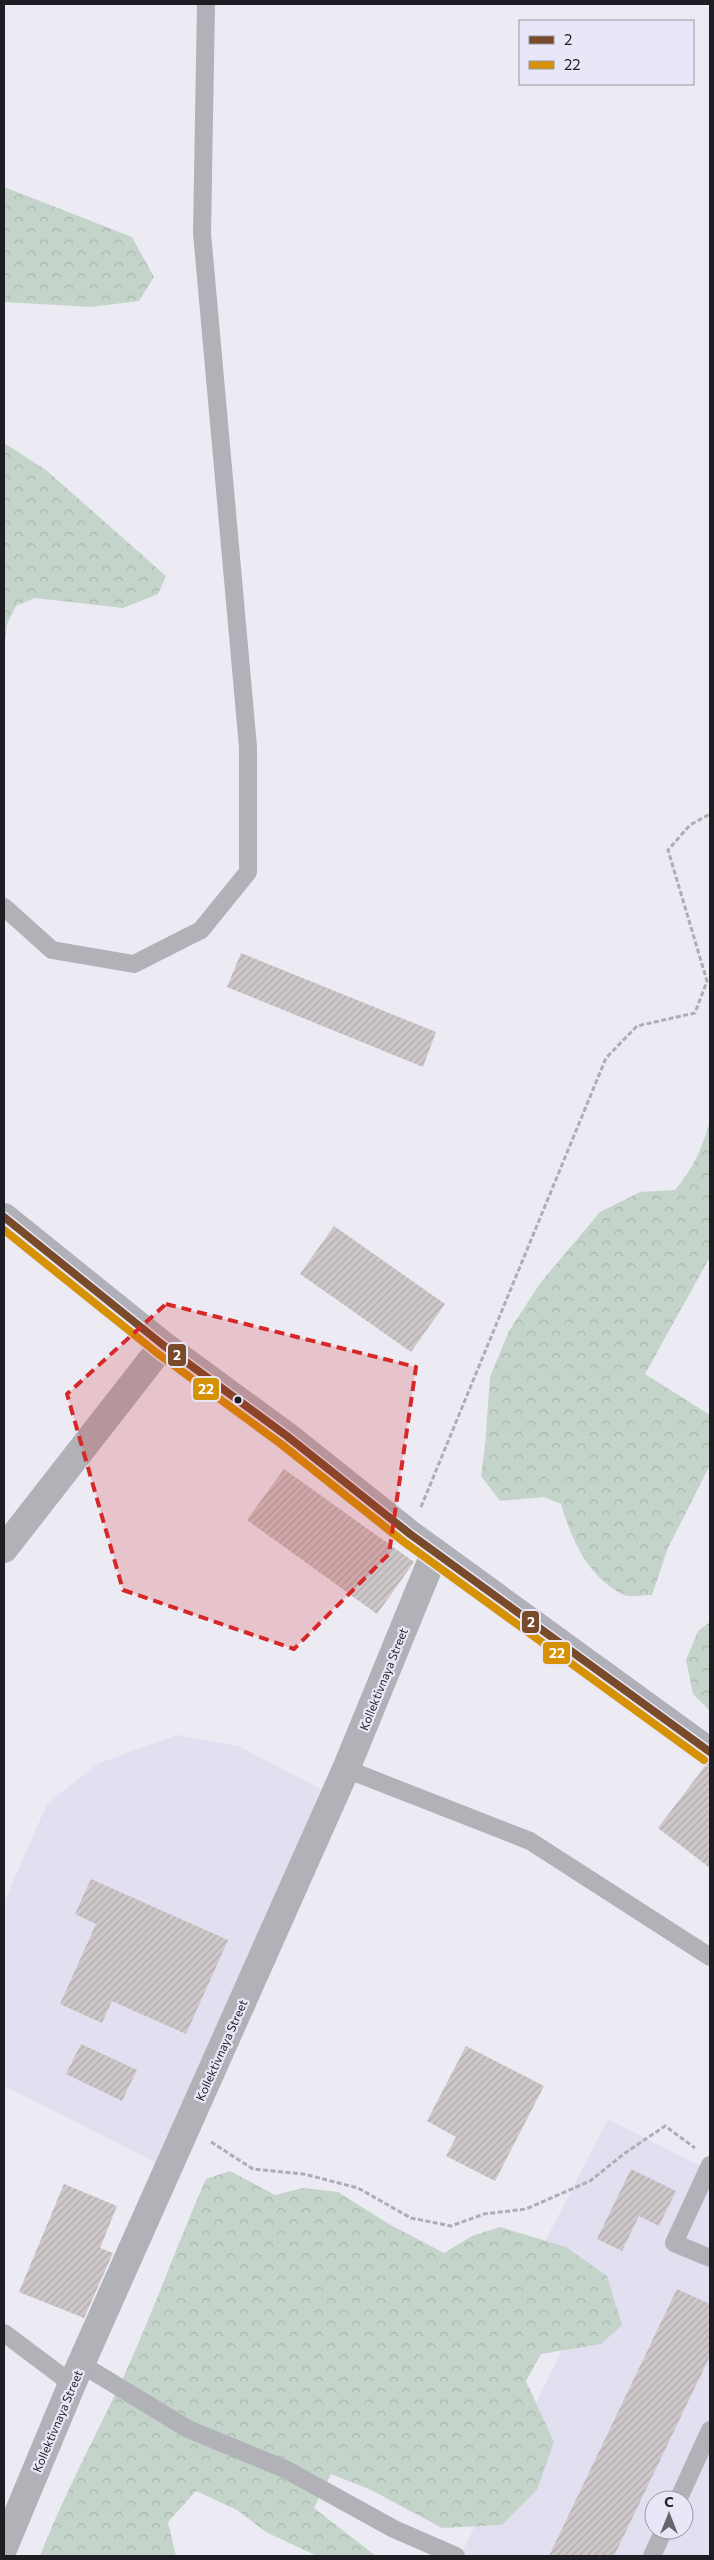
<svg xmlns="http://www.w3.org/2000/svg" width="714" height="2560" font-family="Commissioner,sans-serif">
	<defs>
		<pattern id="forest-crowns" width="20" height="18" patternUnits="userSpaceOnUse" patternTransform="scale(1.25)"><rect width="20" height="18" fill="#c5d4ca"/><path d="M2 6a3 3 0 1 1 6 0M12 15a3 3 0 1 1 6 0" fill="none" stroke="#a9b6ad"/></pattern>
		<pattern id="building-hatch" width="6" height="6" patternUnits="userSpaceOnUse" patternTransform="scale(1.25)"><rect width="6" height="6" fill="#cec7c9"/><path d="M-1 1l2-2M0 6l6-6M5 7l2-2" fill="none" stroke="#b0aaac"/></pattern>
	</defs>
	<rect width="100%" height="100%" fill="#ecebf4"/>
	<g fill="#e1dff0" fill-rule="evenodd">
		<path d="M177 1735 238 1746 321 1789 161 2165 4 2086V1902L47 1804 97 1764Z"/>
		<path d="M608 2119 710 2171V2556H460L590 2294 535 2261ZM654 2500H684V2530H654Z"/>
	</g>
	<g fill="url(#forest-crowns)">
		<path d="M4 187 132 237 154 277 139 301 91 307 4 302Z"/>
		<path d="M4 443 46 470 166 576 158 594 123 608 35 598 16 606 7 624 4 651Z"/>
		<path d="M710 1119V1257L645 1374 710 1415 709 1467 668 1548 652 1595C644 1595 629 1598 622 1594 587 1576 571 1538 561 1504L544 1497 500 1501 481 1476 485 1446 490 1377 509 1331 541 1282 600 1212 640 1192 675 1190C693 1169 704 1145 710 1119Z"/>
		<path d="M710 1622V1711L693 1694 686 1660 698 1631Z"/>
		<path d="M230 2171 275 2195 303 2188 338 2192 389 2224 444 2253 472 2236 500 2227 566 2247 607 2276 622 2325 601 2344 541 2354 526 2381 554 2442 537 2490 502 2525 442 2528 371 2490 331 2474 314 2508 376 2556H317L266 2532 237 2510 196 2491 168 2522 176 2556H40C65 2492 98 2432 127 2369 155 2307 178 2242 206 2179Z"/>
	</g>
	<g fill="url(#building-hatch)">
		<path d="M241 953 436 1032 423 1067 227 987Z"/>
		<path d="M334 1226 445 1304 411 1352 300 1274Z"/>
		<path d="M284 1469 414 1562 377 1614 247 1520Z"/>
		<path d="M705 1766 710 1767V1868L658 1828Z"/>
		<path d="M91 1879 228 1940 186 2034 112 2001 102 2023 60 2004 96 1924 75 1914Z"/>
		<path d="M81 2044 137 2070 122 2101 66 2074Z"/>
		<path d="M466 2046 544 2086 495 2181 446 2156 456 2137 427 2121Z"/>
		<path d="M631 2169 676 2191 659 2226 639 2216 622 2251 597 2239Z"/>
		<path d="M64 2184 117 2206 100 2248 113 2253 84 2318 19 2292Z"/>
		<path d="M677 2289 710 2304V2356L614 2556H549Z"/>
	</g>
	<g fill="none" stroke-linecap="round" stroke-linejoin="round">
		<g stroke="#abaeb3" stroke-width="3" stroke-dasharray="5 2.5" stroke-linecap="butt">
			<path d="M421 1507 606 1058 637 1026 695 1013 707 981 668 850 690 825 710 814"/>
			<path d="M211 2142 253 2169 304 2174 358 2188 411 2218 451 2226 484 2214 526 2209 590 2181 625 2153 665 2126 695 2148"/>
		</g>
		<g stroke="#b0b2b8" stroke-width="18">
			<path d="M4 907 52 950 134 964 201 930 248 872V747L202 233 206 4"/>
			<path d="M346 1769 530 1841 710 1957"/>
			<path d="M710 2165 674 2243 710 2258"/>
			<path d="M4 2333 72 2384"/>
			<path d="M81 2364 188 2429 285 2469 394 2529 456 2556"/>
			<path d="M678 2500 710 2430"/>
			<path d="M652 2556 664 2530"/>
		</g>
		<g stroke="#b0b2b8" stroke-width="28">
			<path d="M4 1549 163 1345"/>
			<path d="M4 2547 72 2384 346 1769 435 1552"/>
		</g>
		<path stroke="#b0b1b8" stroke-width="28" d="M4 1217 163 1345 287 1436 410 1534 710 1752"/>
		<g stroke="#e8e7f8" stroke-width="11">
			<path id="bus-1" d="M4 1217 163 1345 287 1436 410 1534 710 1752"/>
		</g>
		<g stroke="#e8e7f8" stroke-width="11">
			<path id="bus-2" d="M4 1230 157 1353 281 1444 404 1542 704 1760"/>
		</g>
		<use href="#bus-1" stroke="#7a4b2a" stroke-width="8"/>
		<use href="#bus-2" stroke="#d69105" stroke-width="8"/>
	</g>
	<path fill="#d62828" fill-opacity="0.2" stroke="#d62828" stroke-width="4" stroke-dasharray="10 6" stroke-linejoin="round" d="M166 1304 416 1367 389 1554 294 1649 123 1590 67 1394Z"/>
	<circle fill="#1e1d23" stroke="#e8e7f8" stroke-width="2" cx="238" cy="1400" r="4.5"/>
	<g text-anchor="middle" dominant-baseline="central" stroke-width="4.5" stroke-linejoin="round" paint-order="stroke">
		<g font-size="12" fill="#1e1d23" stroke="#e8e7f8">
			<text transform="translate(383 1679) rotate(-68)">Kollektivnaya Street</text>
			<text transform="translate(221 2050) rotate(-66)">Kollektivnaya Street</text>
			<text transform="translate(57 2421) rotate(-67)">Kollektivnaya Street</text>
		</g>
	</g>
	<g stroke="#e8e7f8" stroke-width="2">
		<rect x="167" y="1343" width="20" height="24" rx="5" fill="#7a4b2a"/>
		<rect x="192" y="1377" width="28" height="24" rx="5" fill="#d69105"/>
		<rect x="521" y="1610" width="19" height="24" rx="5" fill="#7a4b2a"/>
		<rect x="542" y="1641" width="29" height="24" rx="5" fill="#d69105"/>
	</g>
	<g font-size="14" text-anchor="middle" font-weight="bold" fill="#fff">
		<text x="177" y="1360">2</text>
		<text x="206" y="1394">22</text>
		<text x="531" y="1627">2</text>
		<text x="557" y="1658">22</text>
	</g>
	<rect width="714" height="2560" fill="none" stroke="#1e1d23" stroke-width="10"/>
	<rect x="519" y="20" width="175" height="65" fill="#e8e7f8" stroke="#9796a3"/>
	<rect x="529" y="36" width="25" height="8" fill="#7a4b2a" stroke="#9796a3"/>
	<text x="564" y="45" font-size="15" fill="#1e1d23">2</text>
	<rect x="529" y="61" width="25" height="8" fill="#d69105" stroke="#9796a3"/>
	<text x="564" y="70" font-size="15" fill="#1e1d23">22</text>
	<g transform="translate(669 2515)"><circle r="24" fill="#e8e7f8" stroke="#9796a3"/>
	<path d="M0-4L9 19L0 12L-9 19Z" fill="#66656c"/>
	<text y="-8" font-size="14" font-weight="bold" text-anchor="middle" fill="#1e1d23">С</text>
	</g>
</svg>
